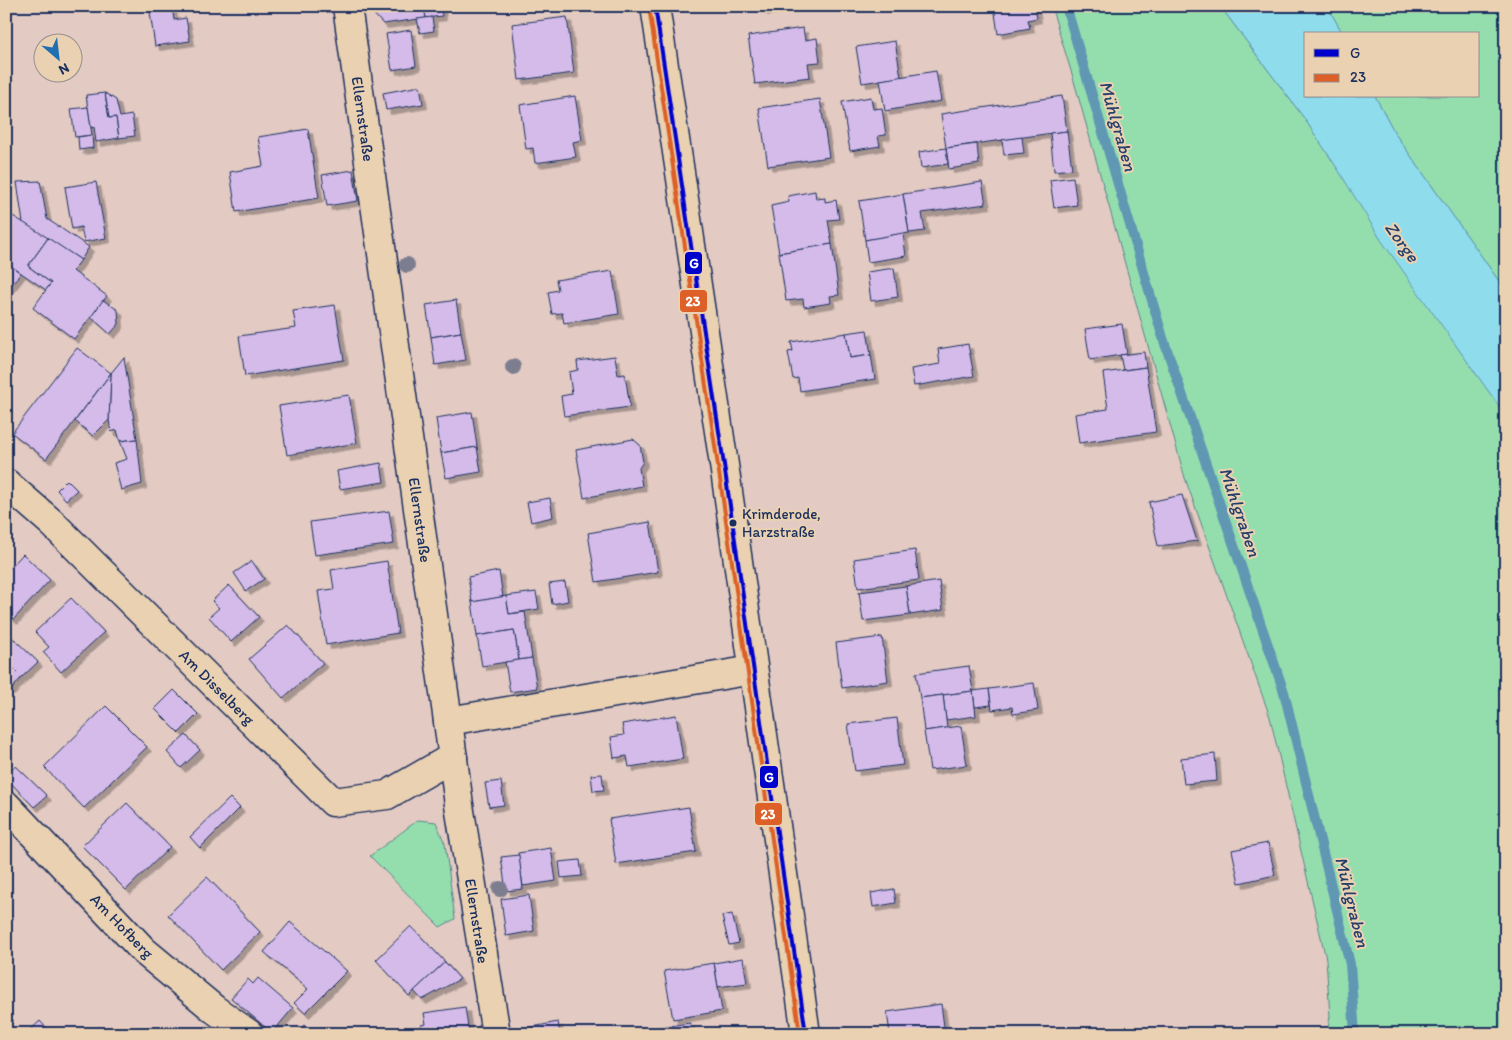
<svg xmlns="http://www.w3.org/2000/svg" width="1512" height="1040" font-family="Itim,sans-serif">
	<defs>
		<filter id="shadow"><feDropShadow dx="4.5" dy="4.5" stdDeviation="0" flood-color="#0004"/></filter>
	</defs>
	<rect width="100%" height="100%" fill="#e3cac3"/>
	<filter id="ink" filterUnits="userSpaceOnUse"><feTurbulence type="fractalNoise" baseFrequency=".02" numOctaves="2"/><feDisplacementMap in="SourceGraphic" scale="10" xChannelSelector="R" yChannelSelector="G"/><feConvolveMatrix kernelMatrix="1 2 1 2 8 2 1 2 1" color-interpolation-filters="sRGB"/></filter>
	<g filter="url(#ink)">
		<g fill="#94deae" stroke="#588686">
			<path d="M1051 6H1220L1304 118 1450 336 1506 416V1034H1327L1330 1016 1326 959 1270 717 1185 478 1072 74Z"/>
			<path d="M1327 6H1506V291L1396 135 1375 96H1478V34H1343Z"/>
			<path d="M418 820 436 822 445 844 455 919 440 927 370 856Z"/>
		</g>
		<path fill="#8edcec" stroke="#6097b3" d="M1220 6H1327L1343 34H1306V96H1375L1396 135 1506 291V416L1381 240 1337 168 1304 118Z"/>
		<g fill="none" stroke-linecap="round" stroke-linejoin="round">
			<path stroke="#6097b3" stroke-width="10" d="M1066 6 1163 338 1284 692 1350 964 1355 1034"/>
		</g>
		<g fill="#d4bbea" stroke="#1b2f5e" filter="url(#shadow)">
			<path d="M149 6H172L174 20 186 18 190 41 155 46Z"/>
			<path d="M371 6H424L426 18 383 24 371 11Z"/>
			<path d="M424 6H441L442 16 426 18Z"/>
			<path d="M762 6H780V8L763 11Z"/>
			<path d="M994 6H1035L1037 18 1028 20 1030 28 998 34Z"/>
			<path d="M432 17 434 31 420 33 417 19Z"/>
			<path d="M567 17 574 73 519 80 512 24Z"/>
			<path d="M803 28 805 40 817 38 820 62 808 63 810 77 755 84 748 36Z"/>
			<path d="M411 30 416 66 392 70 386 34Z"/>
			<path d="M895 41 901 77 862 83 856 47Z"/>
			<path d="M936 71 941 101 885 111 880 80Z"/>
			<path d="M420 86 423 104 386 110 383 93Z"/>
			<path d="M105 93 109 118 116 117 119 138 96 142 94 127 91 128 86 95Z"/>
			<path d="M105 93 116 100 120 117 132 115 135 136 119 138 116 117 109 118Z"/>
			<path d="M575 96 582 140 573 142 576 157 535 163 533 148 526 149 520 105Z"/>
			<path d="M1062 96 1067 131 946 148 941 114Z"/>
			<path d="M871 97 873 109 882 108 886 135 878 136 880 146 850 151 842 102Z"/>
			<path d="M820 99 829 157 768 166 759 108Z"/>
			<path d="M88 107 92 135 75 137 71 109Z"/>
			<path d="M308 129 319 198 236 212 230 172 263 166 258 137Z"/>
			<path d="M1067 131 1072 169 1054 171 1050 133Z"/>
			<path d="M92 135 93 148 79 150 78 137Z"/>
			<path d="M1022 137 1024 153 1004 155 1002 140Z"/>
			<path d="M977 144 979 164 949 169 946 148Z"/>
			<path d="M946 148 948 164 921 168 919 152Z"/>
			<path d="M353 170 358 201 327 206 322 175Z"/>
			<path d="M1073 177 1077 205 1054 208 1050 180Z"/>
			<path d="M40 181 47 219 89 247 81 260 23 223 17 182Z"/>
			<path d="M96 182 106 238 84 242 81 227 72 229 65 187Z"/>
			<path d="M982 182 986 204 922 213 925 231 909 233 903 194Z"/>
			<path d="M815 191 816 199 825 198V202L836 200 839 219 828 220 832 244 779 253 771 206 789 202 788 196Z"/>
			<path d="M903 194 909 233 865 240 859 201Z"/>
			<path d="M13 216 48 238 28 266 51 283 46 290 8 264 6 267V225Z"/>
			<path d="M903 233 906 256 868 262 865 240Z"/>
			<path d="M48 238 81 260 73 271 107 296 74 339 33 308 51 283 28 266Z"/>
			<path d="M832 244 839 295 830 296 831 303 804 307 803 299 786 301 779 253Z"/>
			<path d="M8 264 21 273 6 292V267Z"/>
			<path d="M894 268 898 297 871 301 867 272Z"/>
			<path d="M612 271 619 314 564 323 562 313 552 314 548 292 558 290 556 280Z"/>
			<path d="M103 300 118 310 119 324 110 334 91 317Z"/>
			<path d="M456 300 461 332 431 337 426 305Z"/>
			<path d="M335 305 344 360 245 376 239 336 296 328 293 311Z"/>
			<path d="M1122 324 1127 354 1090 360 1085 329Z"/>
			<path d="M867 330 871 355 850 358 846 333Z"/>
			<path d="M461 332 466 360 435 365 431 337Z"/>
			<path d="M846 333 850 358 871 355 875 379 800 391 798 378 793 379 788 352 793 351 791 342Z"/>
			<path d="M968 344 974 376 914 386 911 369 940 364 938 349Z"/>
			<path d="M77 348 111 373 46 459 12 433Z"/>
			<path d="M1144 352 1146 367 1123 370 1120 355Z"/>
			<path d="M615 356 618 375 625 374 630 407 564 416 561 396 572 394 569 372 578 370 577 361Z"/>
			<path d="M124 357 137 439 120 441 117 430 111 432 109 420 111 373Z"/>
			<path d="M1146 367 1156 432 1079 443 1075 414 1108 409 1103 373Z"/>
			<path d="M111 373 109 420 93 436 75 421Z"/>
			<path d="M349 395 357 443 287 455 279 406Z"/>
			<path d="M472 412 477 447 441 453 436 418Z"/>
			<path d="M137 439 142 484 121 490 114 463 127 459 120 441Z"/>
			<path d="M633 439 640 445 643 462 639 468 642 486 584 498 576 450Z"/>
			<path d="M477 447 481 472 446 478 441 453Z"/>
			<path d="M381 463 384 482 340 489 337 471Z"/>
			<path d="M67 480 77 490 66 500 57 490Z"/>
			<path d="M1182 495 1197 541 1158 546 1149 502Z"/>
			<path d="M550 498 553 517 531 522 527 502Z"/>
			<path d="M389 511 394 544 315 555 310 522Z"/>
			<path d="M650 522 658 572 596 582 588 533Z"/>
			<path d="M915 550 919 580 858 588 854 559Z"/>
			<path d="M23 554 50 580 13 620 6 614V572Z"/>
			<path d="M252 561 264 579 246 591 234 573Z"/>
			<path d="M387 561 398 633 326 645 318 591 334 589 331 570Z"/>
			<path d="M499 571 503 597 472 602 468 577Z"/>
			<path d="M939 581 943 610 910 615 906 586Z"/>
			<path d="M565 582 568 601 552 604 549 584Z"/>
			<path d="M229 585 259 617 231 642 209 617 219 608 212 601Z"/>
			<path d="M906 586 910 615 863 621 859 592Z"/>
			<path d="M536 592 539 609 509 614 506 596Z"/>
			<path d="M506 596 509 614 525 612 532 658 519 660 514 630 477 636 472 602Z"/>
			<path d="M71 598 104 632 61 672 43 652 49 647 35 632Z"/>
			<path d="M288 625 323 663 283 698 249 659Z"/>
			<path d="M514 630 519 660 482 666 477 636Z"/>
			<path d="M6 631 14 639 6 647Z"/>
			<path d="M882 637 888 681 842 688 836 643Z"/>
			<path d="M14 639 38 662 22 677 6 661V647Z"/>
			<path d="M532 658 537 688 510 692 505 662Z"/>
			<path d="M6 661 22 677 10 691 6 687Z"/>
			<path d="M969 666 973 691 920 698 916 673Z"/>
			<path d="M1034 683 1038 710 1013 714 1012 707 992 710 989 689Z"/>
			<path d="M989 689 991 705 975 707 973 691Z"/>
			<path d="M174 690 198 714 179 733 155 709Z"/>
			<path d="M973 691 976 716 946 720 943 695Z"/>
			<path d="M943 695 947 728 924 731 920 698Z"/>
			<path d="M106 706 147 747 84 808 44 767Z"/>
			<path d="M676 715 683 759 629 767 627 756 614 758 611 737 624 735 622 724Z"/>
			<path d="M897 718 903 765 855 771 848 724Z"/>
			<path d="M961 726 967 765 930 770 924 731Z"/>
			<path d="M186 735 200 750 181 768 167 752Z"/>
			<path d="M1215 754 1217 781 1184 784 1181 758Z"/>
			<path d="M16 766 47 796 34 807 6 778V774Z"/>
			<path d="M602 774 604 790 593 791 591 775Z"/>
			<path d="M501 781 504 805 489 807 485 783Z"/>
			<path d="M230 798 240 808 200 848 190 837Z"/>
			<path d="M127 803 170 847 126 890 82 846Z"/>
			<path d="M689 807 696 852 616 864 609 819Z"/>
			<path d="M1268 843 1275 875 1239 883 1232 850Z"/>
			<path d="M551 848 556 881 523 886 518 853Z"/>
			<path d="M519 855 523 889 506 891 501 857Z"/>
			<path d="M580 860 582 876 561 878 559 862Z"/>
			<path d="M207 877 260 932 221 970 168 915Z"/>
			<path d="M894 889 896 903 873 907 871 893Z"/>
			<path d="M529 895 534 931 506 936 501 899Z"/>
			<path d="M732 914 739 943 729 945 722 916Z"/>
			<path d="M290 922 347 971 305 1013 294 1003 308 989 264 952Z"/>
			<path d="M411 926 445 962 409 996 376 960Z"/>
			<path d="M743 958 747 983 718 987 714 963Z"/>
			<path d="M445 962 460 979 422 1000 414 991Z"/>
			<path d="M714 963 722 1011 673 1019 664 971Z"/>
			<path d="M258 978 293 1008 272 1033 231 998 248 979 253 984Z"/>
			<path d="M941 1004 945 1034H890L887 1012Z"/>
			<path d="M465 1007 469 1034H417L421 1025 426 1024 424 1013Z"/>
			<path d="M40 1021 52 1034H26Z"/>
			<path d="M558 1022 560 1034H517V1030Z"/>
			<path d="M690 1023 691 1034H646L645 1029Z"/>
			<path d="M304 1025 314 1034H296Z"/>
		</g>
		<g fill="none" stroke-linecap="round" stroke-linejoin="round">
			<g stroke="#1b2f5e" stroke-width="31">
				<g id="minor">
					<path d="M347 6 448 721 459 805 496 1034"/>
					<path d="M6 483 52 523 333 802 387 795 453 757"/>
					<path d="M448 721 753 670"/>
					<path d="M6 805 144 951 214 1009 249 1034"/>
				</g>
			</g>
			<g stroke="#1b2f5e" stroke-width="31">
				<path id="major" d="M655 6 726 478 806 1034"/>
			</g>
			<use href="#minor" stroke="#ead1b2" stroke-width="28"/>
			<use href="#major" stroke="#ead1b2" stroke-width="28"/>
			<g stroke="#ead1b2" stroke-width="8">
				<path id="bus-1" d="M655 6 726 478 806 1034"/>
			</g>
			<g stroke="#ead1b2" stroke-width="8">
				<path id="bus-2" d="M649 7 720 479 800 1034"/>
			</g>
			<use href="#bus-1" stroke="#0000cd" stroke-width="4"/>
			<use href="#bus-2" stroke="#dc6028" stroke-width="4"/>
		</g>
		<g fill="#7c7e90">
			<circle cx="407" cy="265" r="8"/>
			<circle cx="513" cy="367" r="8"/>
			<circle cx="500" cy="889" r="8"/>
		</g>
	</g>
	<circle fill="#1b2f5e" stroke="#ead1b2" stroke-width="2" cx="733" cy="523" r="4.5"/>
	<g text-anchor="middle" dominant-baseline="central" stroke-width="4" stroke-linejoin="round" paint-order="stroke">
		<g font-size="15" fill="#1b2f5e" stroke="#ead1b2" text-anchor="start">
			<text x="742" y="514">Krimderode,<tspan x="742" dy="18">Harzstraße</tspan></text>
		</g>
		<g font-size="16" fill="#1b2f5e" stroke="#ead1b2">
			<text transform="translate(363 119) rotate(82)">Ellernstraße</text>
			<text transform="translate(420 520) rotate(82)">Ellernstraße</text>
			<text transform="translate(217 687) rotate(45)">Am Disselberg</text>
			<text transform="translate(477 921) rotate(81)">Ellernstraße</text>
			<text transform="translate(122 926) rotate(46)">Am Hofberg</text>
		</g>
		<g font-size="18" font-style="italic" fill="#26406c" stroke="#ead1b2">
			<text transform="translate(1118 126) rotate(74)">Mühlgraben</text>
			<text transform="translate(1402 242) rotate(54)">Zorge</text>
			<text transform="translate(1240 512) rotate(71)">Mühlgraben</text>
			<text transform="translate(1352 902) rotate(76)">Mühlgraben</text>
		</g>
	</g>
	<g stroke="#ead1b2" stroke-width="2">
		<rect x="684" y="251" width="19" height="24" rx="5" fill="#0000cd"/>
		<rect x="679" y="289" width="29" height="24" rx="5" fill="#dc6028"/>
		<rect x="759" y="765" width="20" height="24" rx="5" fill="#0000cd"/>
		<rect x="754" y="802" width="29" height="24" rx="5" fill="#dc6028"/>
	</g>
	<g font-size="14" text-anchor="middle" font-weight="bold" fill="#fff">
		<text x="694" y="268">G</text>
		<text x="693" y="306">23</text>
		<text x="769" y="782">G</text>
		<text x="768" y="819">23</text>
	</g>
	<rect width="1512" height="1040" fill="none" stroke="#ead1b2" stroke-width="25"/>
	<rect x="12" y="12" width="1487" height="1015" fill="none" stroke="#1b2f5e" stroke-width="2" filter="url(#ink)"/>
	<rect x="1304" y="32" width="175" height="65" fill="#ead1b2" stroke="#979090"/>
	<rect x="1314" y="49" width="25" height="8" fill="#0000cd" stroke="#979090"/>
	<text x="1350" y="58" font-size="15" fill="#1b2f5e">G</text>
	<rect x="1314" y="74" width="25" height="8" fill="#dc6028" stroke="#979090"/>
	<text x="1350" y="82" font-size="15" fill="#1b2f5e">23</text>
	<g transform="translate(58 58) rotate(152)"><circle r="24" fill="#ead1b2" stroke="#979090"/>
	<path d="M0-4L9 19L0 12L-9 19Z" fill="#1f6fb2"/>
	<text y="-8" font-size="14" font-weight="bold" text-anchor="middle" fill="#1b2f5e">N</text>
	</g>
</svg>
